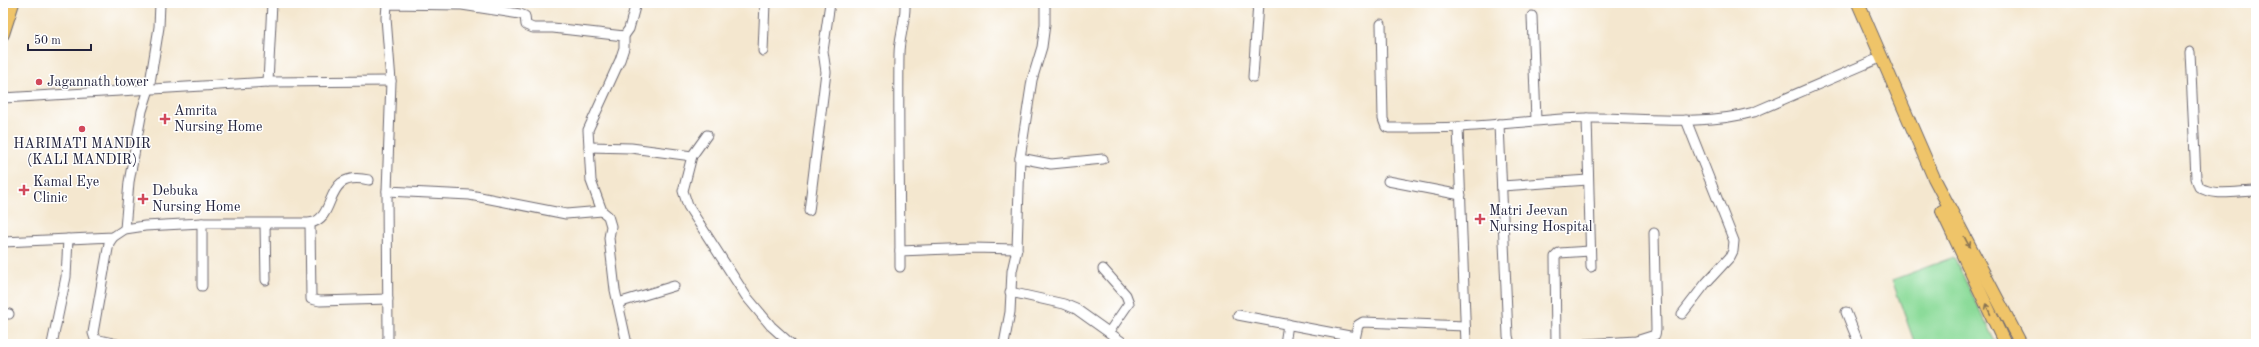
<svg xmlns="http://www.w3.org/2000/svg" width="2259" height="347" font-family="'Old Standard TT',serif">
	<rect width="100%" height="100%" fill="#fff"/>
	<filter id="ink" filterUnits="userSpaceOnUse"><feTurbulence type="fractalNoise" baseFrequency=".025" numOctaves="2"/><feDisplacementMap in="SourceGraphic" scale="8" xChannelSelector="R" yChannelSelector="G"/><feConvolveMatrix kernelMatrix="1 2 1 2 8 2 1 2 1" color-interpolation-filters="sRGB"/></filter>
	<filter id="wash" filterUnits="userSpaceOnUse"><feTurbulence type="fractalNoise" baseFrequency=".012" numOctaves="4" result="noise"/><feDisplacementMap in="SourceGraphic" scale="16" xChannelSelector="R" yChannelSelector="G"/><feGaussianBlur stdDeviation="0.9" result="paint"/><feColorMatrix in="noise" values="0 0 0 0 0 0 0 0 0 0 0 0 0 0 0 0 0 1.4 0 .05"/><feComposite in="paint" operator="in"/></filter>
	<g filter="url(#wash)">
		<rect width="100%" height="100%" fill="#f4e7cf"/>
		<path fill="#8cdb9a" stroke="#577e6a" d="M1954 257 1996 344H1915L1892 280Z"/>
	</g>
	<g filter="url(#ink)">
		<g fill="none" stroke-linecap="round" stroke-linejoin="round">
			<g stroke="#6c676f" stroke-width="11">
				<g id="minor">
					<path d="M1532 16 1536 120"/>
					<path d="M1381 24 1383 119 1386 127 1389 128C1412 128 1436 128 1459 127 1501 125 1543 119 1586 118 1642 117 1699 127 1754 112L1882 57"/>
					<path d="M624 36 629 29 636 3"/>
					<path d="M763 51 765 3"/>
					<path d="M2190 52 2196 178 2199 187C2214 197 2239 191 2256 191"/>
					<path d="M1253 77 1258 3"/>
					<path d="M268 82 272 3"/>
					<path d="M3 98 268 82 391 81"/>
					<path d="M1587 118 1591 267"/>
					<path d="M1499 124 1508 336 1510 344"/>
					<path d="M1458 127 1466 344"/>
					<path d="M589 147 631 148 692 156 707 135"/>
					<path d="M692 156 683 191 688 206 746 296 771 326 791 344"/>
					<path d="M1020 158 1051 164 1103 159"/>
					<path d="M1388 181 1461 195"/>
					<path d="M1502 186 1588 180"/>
					<path d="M602 211 566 214 470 195 387 191 391 81 386 18 387 4 462 5 520 14 525 16 526 25 533 28H553L624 36V48L620 60 588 130 591 181 602 211 608 216 611 226 609 238 615 290 627 344"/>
					<path d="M809 211 826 72 823 51 830 3"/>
					<path d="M310 223 311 299 320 301 388 299"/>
					<path d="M265 224 266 280"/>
					<path d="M125 229 129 182 142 111 149 89 159 27 160 3"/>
					<path d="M113 237 109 243 93 333 95 339 117 344"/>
					<path d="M3 242 113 237 125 229 145 226 202 223H310C339 218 321 169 369 180"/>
					<path d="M900 251 972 248 1017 249"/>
					<path d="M900 267C900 196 898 125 899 54 899 37 906 21 905 3"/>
					<path d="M1103 269 1126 295 1129 303 1109 332"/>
					<path d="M202 286V223"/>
					<path d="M1010 292 1064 304 1076 309 1125 344"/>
					<path d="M618 303 674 286"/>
					<path d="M1846 312 1859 344"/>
					<path d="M3 313 9 314"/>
					<path d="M1682 314 1706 283 1730 257 1733 251 1734 241 1686 120"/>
					<path d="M1238 315 1355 337"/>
					<path d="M52 344 66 277 68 239"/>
					<path d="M386 344 388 338 387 191"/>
					<path d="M1004 344 1010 312 1012 271 1017 249 1020 158 1032 80 1042 47 1045 24V3"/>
					<path d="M1285 344 1288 324"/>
					<path d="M1354 344 1358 325 1363 322 1465 326"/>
					<path d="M1556 344 1555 257 1559 253 1590 251"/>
					<path d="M1586 344 1636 341 1655 335 1656 330 1654 233"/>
				</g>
			</g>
			<g stroke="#6c676f" stroke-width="14">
				<g id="major">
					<path d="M1858 3 1934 178 2021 344"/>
					<path d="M3 34 13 3"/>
					<path d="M1942 211 2005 344"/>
				</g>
			</g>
			<use href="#minor" stroke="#fff" stroke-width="9"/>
			<use href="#major" stroke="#efc469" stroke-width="12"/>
		</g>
		<defs><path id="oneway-shaft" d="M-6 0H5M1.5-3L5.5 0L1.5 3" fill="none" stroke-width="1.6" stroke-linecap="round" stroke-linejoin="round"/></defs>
		<g stroke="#887352">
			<use href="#oneway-shaft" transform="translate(1967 242) rotate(62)"/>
			<use href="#oneway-shaft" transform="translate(1988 309) rotate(-115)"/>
		</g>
	</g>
	<g fill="#d1495b" stroke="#fff" stroke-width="1.5">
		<circle cx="39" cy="82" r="4"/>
		<path d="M163 113h4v4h4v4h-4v4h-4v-4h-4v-4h4z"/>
		<circle cx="82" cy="129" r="4"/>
		<path d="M22 184h4v4h4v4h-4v4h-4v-4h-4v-4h4z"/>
		<path d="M141 193h4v4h4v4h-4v4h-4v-4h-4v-4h4z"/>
		<path d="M1478 213h4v4h4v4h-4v4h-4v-4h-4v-4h4z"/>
	</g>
	<g text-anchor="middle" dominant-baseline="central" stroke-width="3" stroke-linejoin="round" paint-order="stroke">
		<g font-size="14" fill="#22223b" stroke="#fff" text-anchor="start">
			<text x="47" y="82">Jagannath tower</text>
			<text x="174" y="111">Amrita<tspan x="174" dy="16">Nursing Home</tspan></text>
			<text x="82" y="144" text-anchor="middle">HARIMATI MANDIR<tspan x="82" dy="16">(KALI MANDIR)</tspan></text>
			<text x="33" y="182">Kamal Eye<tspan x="33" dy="16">Clinic</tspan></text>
			<text x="152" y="191">Debuka<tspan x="152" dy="16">Nursing Home</tspan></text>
			<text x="1489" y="211">Matri Jeevan<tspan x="1489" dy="16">Nursing Hospital</tspan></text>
		</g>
	</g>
	<rect width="2259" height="347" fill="none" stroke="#fff" stroke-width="16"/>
	<path d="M28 44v6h63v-6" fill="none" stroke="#22223b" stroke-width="2"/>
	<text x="34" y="44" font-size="12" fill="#22223b" stroke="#ffffff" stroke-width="3" paint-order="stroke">50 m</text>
</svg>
